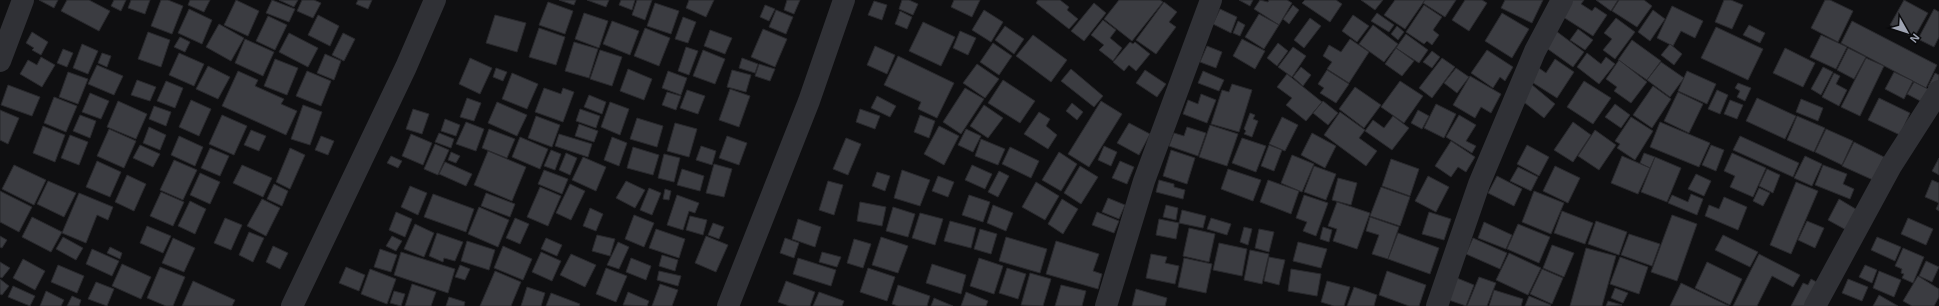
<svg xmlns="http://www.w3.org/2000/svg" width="1939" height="306" font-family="Helvetica,sans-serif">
	<rect width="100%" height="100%" fill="#0f0f11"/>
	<g fill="#3b3c41" stroke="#29292d">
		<path d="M39 0H58L54 8Z"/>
		<path d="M67 0H89L110 11 99 31 61 11Z"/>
		<path d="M114 0H126L121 11 111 6Z"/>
		<path d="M131 0H150L145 14 128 8Z"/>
		<path d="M161 0H168L183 6 172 34 151 26Z"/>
		<path d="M190 0H210L204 12 188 5Z"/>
		<path d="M236 0 259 11 248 36 224 25Z"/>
		<path d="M272 0 295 9 289 22 266 13Z"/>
		<path d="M279 0H298L294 7Z"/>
		<path d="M302 0H314L321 3 313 18 297 11Z"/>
		<path d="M358 0H372L368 9 356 4Z"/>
		<path d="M559 0H576L574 5Z"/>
		<path d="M587 0H609L606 7Z"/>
		<path d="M621 0H635L632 10 619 5Z"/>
		<path d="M637 0H652L645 20 632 15Z"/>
		<path d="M689 0H714L706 17 686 8Z"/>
		<path d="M787 0H800L794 14 784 10Z"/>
		<path d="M902 0H909L918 4 913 15 899 9Z"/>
		<path d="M954 0H980L972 17 951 7Z"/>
		<path d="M1038 0H1060L1069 7 1067 10 1078 19 1069 29 1036 3Z"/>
		<path d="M1119 0H1160L1163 2 1132 41 1104 19Z"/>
		<path d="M1239 0H1253L1250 6Z"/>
		<path d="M1260 0 1268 2 1269 0H1287L1292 3 1279 25 1254 9Z"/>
		<path d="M1305 0H1336L1342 4 1330 22 1302 3Z"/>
		<path d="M1361 0H1383L1375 10Z"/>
		<path d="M1395 0H1425L1405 29 1384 15Z"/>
		<path d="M1425 0H1456L1445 17 1423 3Z"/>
		<path d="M1465 0H1482L1487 3 1469 31 1452 20Z"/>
		<path d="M1505 0H1543L1532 23 1501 8Z"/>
		<path d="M1571 0H1584L1581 4 1592 11 1595 7 1607 15 1593 36 1560 15Z"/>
		<path d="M1596 0H1618L1611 11Z"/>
		<path d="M1619 0H1644L1652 6 1637 27 1612 11Z"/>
		<path d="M1724 0H1731L1743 5 1732 29 1715 22Z"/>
		<path d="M1825 0H1830L1853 11 1838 42 1811 28Z"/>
		<path d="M1904 0 1928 13 1914 38 1890 25Z"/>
		<path d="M874 1 887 5 882 20 868 15Z"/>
		<path d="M548 2 573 11 565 34 539 25Z"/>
		<path d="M1164 2 1177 12 1169 22 1176 27 1156 54 1136 40Z"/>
		<path d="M655 3 679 11 671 34 647 26Z"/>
		<path d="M1094 3 1106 13 1084 41 1071 31Z"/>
		<path d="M765 5 775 9 769 21 760 17Z"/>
		<path d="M1293 5 1299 10 1289 24 1283 19Z"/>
		<path d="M1424 5 1442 17 1433 30 1439 35 1432 45 1427 41 1424 44 1406 32Z"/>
		<path d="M1672 6 1703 21 1695 38 1681 31 1673 46 1657 38Z"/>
		<path d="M189 9 212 20 202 44 178 33Z"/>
		<path d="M1220 9 1237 17 1231 33 1213 24Z"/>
		<path d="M1934 9 1939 12V37L1934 47 1918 39Z"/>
		<path d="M776 10 793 17 786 34 769 27Z"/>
		<path d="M984 10 1003 22 991 42 972 30Z"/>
		<path d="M1653 10 1665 19 1650 41 1638 32Z"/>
		<path d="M900 11 912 17 907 29 895 24Z"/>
		<path d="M584 13 608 21 599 48 575 39Z"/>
		<path d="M1377 13 1394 25 1389 32 1371 21Z"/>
		<path d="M1502 13 1529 29 1512 58 1485 41Z"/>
		<path d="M1259 14 1279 25 1264 49 1245 37Z"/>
		<path d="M318 15 339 26 330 46 308 35Z"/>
		<path d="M495 15 526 23 517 52 486 43Z"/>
		<path d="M1353 15 1369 26 1357 42 1342 31Z"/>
		<path d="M268 16 287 25 275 50 256 41Z"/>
		<path d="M683 17 696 22 688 43 675 39Z"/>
		<path d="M1310 18 1321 26 1304 48 1294 40Z"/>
		<path d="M1616 18 1635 32 1615 59 1603 50 1612 39 1604 33Z"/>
		<path d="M1103 20 1116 30 1110 38 1122 48 1113 61 1099 50 1104 45 1091 35Z"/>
		<path d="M612 21 639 31 630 55 603 44Z"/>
		<path d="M1238 21 1245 25 1240 36 1233 33Z"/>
		<path d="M1852 21 1937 65 1926 88 1841 43Z"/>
		<path d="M923 22 955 37 941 66 909 51Z"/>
		<path d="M219 24 244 38 231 61 206 47Z"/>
		<path d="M1373 25 1398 44 1384 62 1359 44Z"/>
		<path d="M1749 25 1765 33 1760 43 1743 35Z"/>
		<path d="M1005 26 1024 39 1014 54 995 40Z"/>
		<path d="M1397 26 1404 32 1398 40 1391 34Z"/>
		<path d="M1716 27 1763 49 1748 80 1701 58Z"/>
		<path d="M539 28 565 37 556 65 529 57Z"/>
		<path d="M645 28 670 38 659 66 634 56Z"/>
		<path d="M763 29 787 39 775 67 751 57Z"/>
		<path d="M1578 29 1593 40 1585 50 1570 40Z"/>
		<path d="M710 30 732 38 725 54 704 46Z"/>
		<path d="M960 31 976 38 968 55 953 48Z"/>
		<path d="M1556 31 1584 52 1573 67 1545 47Z"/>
		<path d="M32 32 48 42 41 55 32 50 34 48 26 43Z"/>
		<path d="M148 32 170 40 161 67 138 59Z"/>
		<path d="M289 33 318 48 308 67 279 52Z"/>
		<path d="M343 33 355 39 344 61 332 55Z"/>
		<path d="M1406 34 1428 50 1419 63 1396 48Z"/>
		<path d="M1033 35 1067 60 1051 82 1016 56Z"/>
		<path d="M1821 35 1847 47 1836 69 1810 57Z"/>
		<path d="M180 37 190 42 185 52 174 47Z"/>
		<path d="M245 39 274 52 263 76 235 63Z"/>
		<path d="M1242 39 1265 51 1255 69 1233 56Z"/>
		<path d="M1350 39 1369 52 1349 83 1327 69 1332 62 1323 56 1329 45 1341 52Z"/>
		<path d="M1632 40 1661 61 1647 80 1618 60Z"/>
		<path d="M574 42 598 49 589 78 565 71Z"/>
		<path d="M1130 42 1133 44 1135 42 1150 54 1136 71 1129 65 1124 71 1113 62Z"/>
		<path d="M993 43 1012 56 999 75 980 62Z"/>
		<path d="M1278 43 1288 51 1277 66 1267 58Z"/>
		<path d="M82 44 98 51 88 74 73 68Z"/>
		<path d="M1670 44 1682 54 1674 65 1661 55Z"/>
		<path d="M875 46 895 55 887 74 867 65Z"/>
		<path d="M1207 46 1222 52 1216 68 1200 62Z"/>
		<path d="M686 47 698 51 689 75 678 71Z"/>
		<path d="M1293 47 1306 56 1292 77 1278 67Z"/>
		<path d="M1396 48 1414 61 1402 76 1385 64Z"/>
		<path d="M1785 48 1815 63 1803 87 1773 73Z"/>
		<path d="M1848 48 1866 57 1854 79 1837 70Z"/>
		<path d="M63 49 73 53 67 67 57 63Z"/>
		<path d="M600 50 622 57 612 86 590 79Z"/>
		<path d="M703 50 725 59 715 84 693 76Z"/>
		<path d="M1487 50 1513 67 1505 81 1500 77 1493 88 1471 73Z"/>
		<path d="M1432 51 1440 57 1432 68 1423 62Z"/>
		<path d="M102 53 111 56 107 67 98 63Z"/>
		<path d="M179 53 204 64 194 86 169 75Z"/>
		<path d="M1587 53 1601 64 1606 57 1615 64 1599 84 1577 67Z"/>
		<path d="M325 54 341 61 334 80 317 73Z"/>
		<path d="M898 56 954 83 937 118 918 109 921 102 884 85Z"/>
		<path d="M41 57 55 65 42 87 20 74 28 60 37 65Z"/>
		<path d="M470 58 492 68 480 94 459 84Z"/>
		<path d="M742 58 758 64 755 73 739 68Z"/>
		<path d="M1442 58 1455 67 1432 98 1419 88Z"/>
		<path d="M1866 58 1884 66 1860 116 1841 107Z"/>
		<path d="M275 59 298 68 287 95 264 86Z"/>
		<path d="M1555 59 1574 72 1557 98 1527 79 1536 66 1546 73Z"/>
		<path d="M1619 60 1647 82 1631 103 1614 91 1617 87 1606 79Z"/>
		<path d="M1661 62 1684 78 1670 97 1647 80Z"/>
		<path d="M759 64 775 69 770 81 755 76Z"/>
		<path d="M977 64 999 79 985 98 963 83Z"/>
		<path d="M97 65 123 76 114 95 88 84Z"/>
		<path d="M208 66 230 77 218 99 196 89Z"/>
		<path d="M1301 67 1311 75 1303 86 1293 77Z"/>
		<path d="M1823 67 1833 72 1821 95 1811 89Z"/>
		<path d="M496 68 507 72 503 81 493 77Z"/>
		<path d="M1456 68 1469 77 1457 93 1444 83Z"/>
		<path d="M628 69 652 79 644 100 620 91Z"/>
		<path d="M1071 69 1103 96 1094 107 1061 81Z"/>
		<path d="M732 70 751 75 746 92 727 87Z"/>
		<path d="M1145 70 1166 84 1157 97 1136 83Z"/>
		<path d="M1327 70 1349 84 1336 103 1320 93 1324 88 1318 84Z"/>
		<path d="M238 71 258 80 255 86 284 99 281 104 297 111 286 135 222 106Z"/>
		<path d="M307 71 331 81 321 106 296 96Z"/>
		<path d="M668 71 687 78 681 95 662 88Z"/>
		<path d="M1203 71 1224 80 1219 91 1198 83Z"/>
		<path d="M1687 71 1716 84 1707 104 1678 91Z"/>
		<path d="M68 72 88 79 78 104 59 97Z"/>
		<path d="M1894 72 1913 81 1904 99 1885 89Z"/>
		<path d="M512 73 538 84 527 109 502 99Z"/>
		<path d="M1834 73 1840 76 1836 84 1847 90 1839 106 1822 97Z"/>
		<path d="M1935 73 1939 75V87L1937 91 1928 87Z"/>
		<path d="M1287 74 1322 102 1306 121 1286 105 1292 98 1277 87Z"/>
		<path d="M1470 76 1501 94 1491 113 1481 107 1475 118 1453 105Z"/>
		<path d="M137 80 156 87 150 101 131 95Z"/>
		<path d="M1003 80 1035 101 1020 123 988 103Z"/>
		<path d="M166 81 183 88 175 108 157 101Z"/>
		<path d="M1400 81 1423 96 1404 123 1381 107Z"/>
		<path d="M1584 81 1611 98 1593 124 1567 107Z"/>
		<path d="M1914 82 1934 92 1928 105 1907 94Z"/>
		<path d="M1738 83 1751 88 1745 101 1737 97 1740 91 1735 88Z"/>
		<path d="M1232 84 1252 90 1239 132 1211 124 1222 90 1229 92Z"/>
		<path d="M1531 84 1555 104 1544 118 1520 99Z"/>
		<path d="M8 85 40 97 32 116 1 105Z"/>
		<path d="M1653 86 1671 99 1652 128 1633 115Z"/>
		<path d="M1355 87 1381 105 1364 128 1339 109Z"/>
		<path d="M544 88 561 94 563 88 574 92 563 122 535 112Z"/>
		<path d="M965 88 984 99 961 134 943 122Z"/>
		<path d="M730 89 750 96 739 127 719 120Z"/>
		<path d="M687 90 705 96 698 114 680 108Z"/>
		<path d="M1717 90 1728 95 1720 114 1708 109Z"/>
		<path d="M667 92 681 96 676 110 662 105Z"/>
		<path d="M1678 92 1703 104 1689 133 1664 121Z"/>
		<path d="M90 93 109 101 101 119 82 112Z"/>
		<path d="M1201 94 1216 100 1207 123 1183 114 1188 100 1198 104Z"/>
		<path d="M589 95 606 102 602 114 584 107Z"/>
		<path d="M877 96 896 106 890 117 871 108Z"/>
		<path d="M54 97 77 106 66 132 44 123Z"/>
		<path d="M467 98 481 103 474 121 460 117Z"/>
		<path d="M1757 98 1796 116 1785 139 1746 121Z"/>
		<path d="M1879 98 1910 113 1900 135 1868 120Z"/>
		<path d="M1801 99 1823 108 1818 121 1796 112Z"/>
		<path d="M191 100 211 109 199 136 179 127Z"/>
		<path d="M1730 100 1743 105 1737 119 1724 114Z"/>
		<path d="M118 101 147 114 136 139 107 127Z"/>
		<path d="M1101 101 1122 114 1089 167 1068 154Z"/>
		<path d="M1323 101 1338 113 1328 125 1313 113Z"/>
		<path d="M497 102 527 115 517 136 488 123Z"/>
		<path d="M610 102 629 109 620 135 601 127Z"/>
		<path d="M1072 103 1083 112 1077 120 1066 111Z"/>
		<path d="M1436 104 1456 114 1444 138 1424 128Z"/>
		<path d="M1615 104 1630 115 1621 128 1605 117Z"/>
		<path d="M303 105 322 112 310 145 291 139Z"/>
		<path d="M984 105 1003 118 988 138 970 126Z"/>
		<path d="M154 106 171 112 166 126 149 119Z"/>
		<path d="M413 109 429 114 422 134 406 129Z"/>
		<path d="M580 109 600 116 596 128 576 121Z"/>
		<path d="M860 109 880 116 875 129 856 122Z"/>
		<path d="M0 110 19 118 8 144 0 140Z"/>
		<path d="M1418 110 1429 116 1422 129 1411 123Z"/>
		<path d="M1039 112 1050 119 1046 126 1057 135 1048 149 1024 134Z"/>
		<path d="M1340 112 1365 130 1359 138 1377 151 1366 166 1324 135Z"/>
		<path d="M1250 113 1255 115 1253 119 1258 121 1252 137 1244 134 1246 131 1244 129Z"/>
		<path d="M80 115 96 121 90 138 73 131Z"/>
		<path d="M222 115 247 126 234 155 209 144Z"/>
		<path d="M920 115 935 121 929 138 914 132Z"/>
		<path d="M1459 115 1476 125 1466 141 1476 146 1472 153 1446 137Z"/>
		<path d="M536 116 560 125 552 147 528 138Z"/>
		<path d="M1393 116 1409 128 1392 150 1365 131 1373 120 1384 128Z"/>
		<path d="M1797 116 1825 128 1814 152 1787 140Z"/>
		<path d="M1282 117 1298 125 1285 151 1269 144Z"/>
		<path d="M1631 117 1653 131 1635 160 1617 148 1620 144 1615 141Z"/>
		<path d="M637 118 663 126 657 147 630 139Z"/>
		<path d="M445 119 460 125 456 136 441 131Z"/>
		<path d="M466 122 484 129 476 151 456 144Z"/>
		<path d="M1573 122 1591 135 1573 162 1554 150Z"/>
		<path d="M1660 122 1710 143 1699 167 1650 147Z"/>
		<path d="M675 123 697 129 689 157 667 151Z"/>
		<path d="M1129 123 1150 134 1139 155 1117 143Z"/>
		<path d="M579 124 598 131 594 142 575 136Z"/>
		<path d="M1210 125 1238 134 1227 166 1199 157Z"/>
		<path d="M43 126 65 135 55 162 33 153Z"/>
		<path d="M939 126 959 136 944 165 924 154Z"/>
		<path d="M149 127 166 135 160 150 143 143Z"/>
		<path d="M1187 127 1206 133 1198 156 1169 146 1174 133 1184 136Z"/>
		<path d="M109 129 136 141 124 168 97 156Z"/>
		<path d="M489 129 515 139 507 158 482 148Z"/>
		<path d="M966 129 981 136 973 152 958 145Z"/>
		<path d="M1826 129 1853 141 1842 165 1815 152Z"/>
		<path d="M251 130 266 136 259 151 244 145Z"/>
		<path d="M1595 130 1616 145 1599 170 1578 156Z"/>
		<path d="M439 133 454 139 451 148 435 142Z"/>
		<path d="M1312 133 1336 146 1325 168 1301 155Z"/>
		<path d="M411 134 432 143 423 165 402 156Z"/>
		<path d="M559 134 592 144 588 157 555 146Z"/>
		<path d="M70 135 88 142 79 165 61 158Z"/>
		<path d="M179 136 203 147 195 166 171 155Z"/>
		<path d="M321 136 334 141 328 155 315 150Z"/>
		<path d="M727 136 747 143 739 165 719 158Z"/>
		<path d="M1740 136 1799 163 1793 177 1733 150Z"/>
		<path d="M520 137 548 149 540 169 512 157Z"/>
		<path d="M612 137 627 143 619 166 604 160Z"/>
		<path d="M846 138 861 144 848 175 833 169Z"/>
		<path d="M1242 138 1266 146 1256 172 1232 163Z"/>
		<path d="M981 139 1005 149 998 165 975 156Z"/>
		<path d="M1451 141 1475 157 1466 172 1458 167 1451 177 1435 166Z"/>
		<path d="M1854 142 1884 157 1873 180 1842 166Z"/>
		<path d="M435 144 449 150 438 175 424 169Z"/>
		<path d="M140 145 160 154 153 167 133 158Z"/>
		<path d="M1269 145 1282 150 1274 171 1261 166Z"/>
		<path d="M1527 145 1549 157 1539 176 1517 164Z"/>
		<path d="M1711 145 1724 150 1716 171 1702 165Z"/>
		<path d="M701 146 716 151 712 165 696 160Z"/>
		<path d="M1104 146 1117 152 1111 166 1098 160Z"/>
		<path d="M633 147 659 155 653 175 627 168Z"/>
		<path d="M1010 147 1039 161 1031 178 1002 164Z"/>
		<path d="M210 148 229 156 220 176 201 168Z"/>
		<path d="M290 148 305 155 290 189 276 182Z"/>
		<path d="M551 150 561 154 555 170 544 166Z"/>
		<path d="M1171 150 1195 158 1187 184 1163 176Z"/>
		<path d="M488 151 526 167 512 201 474 185Z"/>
		<path d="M451 152 460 156 456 163 448 160Z"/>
		<path d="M1059 152 1077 164 1061 191 1042 180Z"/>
		<path d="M566 153 577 158 570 175 559 170Z"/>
		<path d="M1644 153 1655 157 1650 168 1640 163Z"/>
		<path d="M1732 153 1766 168 1753 197 1730 187 1735 176 1724 171Z"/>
		<path d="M664 154 680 158 674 182 658 178Z"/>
		<path d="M1292 155 1314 164 1302 192 1281 183Z"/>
		<path d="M391 156 402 161 398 168 387 163Z"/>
		<path d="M1622 156 1650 168 1638 194 1611 183Z"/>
		<path d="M1805 156 1822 164 1812 186 1794 178Z"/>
		<path d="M583 157 606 167 596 191 572 180Z"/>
		<path d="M1655 157 1681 168 1667 202 1641 192Z"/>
		<path d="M1939 158V175L1932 171Z"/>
		<path d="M1391 159 1419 169 1410 196 1382 186Z"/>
		<path d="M174 160 197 170 183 200 160 190Z"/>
		<path d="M97 161 121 172 110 197 86 187Z"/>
		<path d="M1120 161 1134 167 1127 184 1112 178Z"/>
		<path d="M445 162 472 174 466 186 439 174Z"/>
		<path d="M714 164 732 169 724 197 706 193Z"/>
		<path d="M14 165 46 180 34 205 2 189Z"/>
		<path d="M242 165 272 178 263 197 233 183Z"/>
		<path d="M972 165 992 174 985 189 965 180Z"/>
		<path d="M1823 165 1847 174 1843 184 1854 189 1850 199 1815 185Z"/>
		<path d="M1080 166 1098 177 1081 204 1064 193Z"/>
		<path d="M1314 166 1336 174 1326 200 1304 192Z"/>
		<path d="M1555 166 1580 178 1568 203 1543 191Z"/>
		<path d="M1518 167 1538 177 1531 191 1510 181Z"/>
		<path d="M682 169 704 176 700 191 677 185Z"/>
		<path d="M1228 169 1261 180 1253 201 1221 189Z"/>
		<path d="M1767 169 1780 175 1773 193 1759 186Z"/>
		<path d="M544 170 568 179 562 194 538 184Z"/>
		<path d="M902 170 930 180 920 206 894 198Z"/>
		<path d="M999 171 1009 176 998 197 988 192Z"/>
		<path d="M877 172 890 176 885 191 872 186Z"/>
		<path d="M200 173 220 182 210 204 190 195Z"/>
		<path d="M1696 174 1711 181 1704 196 1688 189Z"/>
		<path d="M127 175 146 184 134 211 115 202Z"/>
		<path d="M938 176 954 182 948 197 932 191Z"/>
		<path d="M1428 176 1449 187 1436 212 1415 201Z"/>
		<path d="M1497 176 1522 189 1514 206 1488 193Z"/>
		<path d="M1338 178 1357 183 1351 205 1332 200Z"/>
		<path d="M1159 180 1174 184V187L1185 190 1183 199 1156 192Z"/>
		<path d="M1268 180 1299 191 1291 214 1260 202Z"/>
		<path d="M1932 180 1939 183V211L1936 209 1939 203 1925 197Z"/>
		<path d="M48 181 76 193 64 217 37 204Z"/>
		<path d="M626 181 645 190 635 208 616 198Z"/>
		<path d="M828 181 843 185 834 215 819 210Z"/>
		<path d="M1036 182 1059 196 1045 220 1022 207Z"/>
		<path d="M1796 182 1818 191 1791 254 1770 245Z"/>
		<path d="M274 184 288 191 282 206 267 199Z"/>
		<path d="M570 184 585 191 571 220 556 213Z"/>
		<path d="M410 186 427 193 418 215 401 207Z"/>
		<path d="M540 187 561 196 548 226 527 217Z"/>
		<path d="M1381 187 1410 197 1400 226 1370 216Z"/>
		<path d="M649 188 661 193 652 215 640 210Z"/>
		<path d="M1759 188 1770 193 1763 206 1753 201Z"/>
		<path d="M665 189 671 191 669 200 663 199Z"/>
		<path d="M0 191 32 207 19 232 0 222Z"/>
		<path d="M1534 191 1564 203 1551 234 1522 222Z"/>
		<path d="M161 192 184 202 173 226 150 216Z"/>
		<path d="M79 193 113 207 108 220 97 215 86 243 62 233Z"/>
		<path d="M486 193 515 204 510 217 481 206Z"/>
		<path d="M433 194 474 209 466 232 424 217Z"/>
		<path d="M1691 194 1703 199 1697 215 1668 203 1672 195 1688 202Z"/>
		<path d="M677 195 699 203 695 213 689 211 683 230 667 225Z"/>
		<path d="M969 195 990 202 983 222 962 215Z"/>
		<path d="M1304 195 1328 203 1316 236 1303 231 1307 222 1296 218Z"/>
		<path d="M1724 197 1747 207 1738 230 1705 216 1709 205 1719 209Z"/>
		<path d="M1108 198 1125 205 1119 219 1102 212Z"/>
		<path d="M262 199 280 208 266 236 247 226Z"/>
		<path d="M1062 199 1078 209 1063 234 1048 224Z"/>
		<path d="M1839 199 1859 211 1848 231 1828 220Z"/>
		<path d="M190 201 206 209 195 234 178 226Z"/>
		<path d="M860 202 886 207 882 226 857 221Z"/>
		<path d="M1337 202 1370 213 1357 249 1333 241 1337 229 1328 226Z"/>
		<path d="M993 205 1013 213 1006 231 987 223Z"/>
		<path d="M1166 205 1178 208 1176 220 1163 217Z"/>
		<path d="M479 207 509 220 498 247 468 234Z"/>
		<path d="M893 207 915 214 908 237 886 231Z"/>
		<path d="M590 208 603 214 596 231 583 226Z"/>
		<path d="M1182 210 1206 216 1203 228 1179 223Z"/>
		<path d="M1562 211 1593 223 1585 244 1554 233Z"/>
		<path d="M396 212 412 219 405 237 389 230Z"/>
		<path d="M1097 212 1119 221 1114 233 1092 225Z"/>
		<path d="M1429 212 1451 219 1444 240 1422 234Z"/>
		<path d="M920 213 943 219 935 245 912 238Z"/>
		<path d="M634 215 654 223 644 247 625 239Z"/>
		<path d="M1672 215 1697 224 1677 281 1651 272Z"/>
		<path d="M690 216 707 220 703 235 686 230Z"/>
		<path d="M32 217 62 232 51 252 22 237Z"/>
		<path d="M1370 217 1399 227 1388 259 1372 254 1379 235 1366 231Z"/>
		<path d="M225 218 242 225 231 250 214 243Z"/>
		<path d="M515 218 529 224 520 244 506 238Z"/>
		<path d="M1211 218 1231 224 1227 235 1207 229Z"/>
		<path d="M1908 218 1933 229 1926 245 1901 234Z"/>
		<path d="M798 219 821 227 815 247 792 239Z"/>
		<path d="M1159 219 1179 223 1176 239 1156 235Z"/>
		<path d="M950 221 976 228 971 248 944 241Z"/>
		<path d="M1596 221 1627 232 1619 255 1588 244Z"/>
		<path d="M1807 221 1824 228 1815 248 1798 240Z"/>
		<path d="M1484 222 1512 235 1506 249 1478 238Z"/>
		<path d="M713 223 724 227 719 239 708 235Z"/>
		<path d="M415 224 434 233 424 257 404 249Z"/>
		<path d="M1518 224 1550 237 1539 263 1507 249Z"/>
		<path d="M147 226 171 236 163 253 140 243Z"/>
		<path d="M1244 227 1252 229 1248 245 1240 242Z"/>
		<path d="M1323 227 1332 230 1329 242 1320 239Z"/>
		<path d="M1189 228 1215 234 1209 262 1183 256Z"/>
		<path d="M656 229 685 239 679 258 649 248Z"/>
		<path d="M980 229 997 234 991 254 974 249Z"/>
		<path d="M1259 229 1274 232 1269 252 1255 248Z"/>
		<path d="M249 232 264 238 253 262 239 255Z"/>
		<path d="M437 233 463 242 455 261 444 258 443 262 429 256Z"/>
		<path d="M1398 233 1439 248 1430 274 1388 259Z"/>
		<path d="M1629 234 1660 244 1652 266 1621 255Z"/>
		<path d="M597 235 615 239 610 256 592 251Z"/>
		<path d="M1723 235 1758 252 1750 267 1715 250Z"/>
		<path d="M0 236 7 240 2 248 0 247Z"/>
		<path d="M392 236 402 241 396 251 386 246Z"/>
		<path d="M706 236 728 245 716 272 695 263Z"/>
		<path d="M63 237 83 248 76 260 56 249Z"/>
		<path d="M881 237 908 246 898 273 872 265Z"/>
		<path d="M1006 237 1047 249 1040 273 999 261Z"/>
		<path d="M1877 237 1901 247 1895 261 1871 250Z"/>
		<path d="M173 238 195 248 184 272 162 263Z"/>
		<path d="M546 238 562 245 557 256 541 249Z"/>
		<path d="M785 238 799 243 794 258 780 253Z"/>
		<path d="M1473 238 1507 253 1500 269 1466 254Z"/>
		<path d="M854 239 871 244 863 268 847 263Z"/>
		<path d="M467 241 495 250 489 270 461 261Z"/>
		<path d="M1056 241 1099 254 1093 271 1102 274 1098 289 1046 274Z"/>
		<path d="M618 242 629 247 619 269 607 265Z"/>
		<path d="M1298 242 1327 249 1321 268 1293 261Z"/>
		<path d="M1219 243 1247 249 1242 276 1213 270Z"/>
		<path d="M1552 245 1574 253 1564 277 1543 268Z"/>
		<path d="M273 246 288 253 280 269 266 262Z"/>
		<path d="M503 246 532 259 523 280 494 268Z"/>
		<path d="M110 247 122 253 120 259 107 253Z"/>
		<path d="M1586 248 1616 256 1602 306H1570Z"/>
		<path d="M1903 248 1924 257 1913 283 1902 278 1904 274 1901 273 1902 269 1895 266Z"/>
		<path d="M92 249 119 261 112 276 86 264Z"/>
		<path d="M380 249 397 255 391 272 374 267Z"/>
		<path d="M1250 250 1269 254 1262 284 1244 280Z"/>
		<path d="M401 252 455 269 448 293 394 275Z"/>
		<path d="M541 252 561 261 552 281 532 272Z"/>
		<path d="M822 252 841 257 837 267 819 262Z"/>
		<path d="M1509 253 1541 268 1528 295 1496 280Z"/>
		<path d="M571 254 596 265 585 287 560 275Z"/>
		<path d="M1151 254 1167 257 1165 263 1179 266 1175 284 1146 278Z"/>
		<path d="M1759 254 1800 275 1793 287 1772 276 1757 306H1733Z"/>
		<path d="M662 255 678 260 675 271 659 266Z"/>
		<path d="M1269 257 1285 260 1279 285 1264 281Z"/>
		<path d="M1620 257 1648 267 1639 294 1610 284Z"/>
		<path d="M631 258 651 266 646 280 626 272Z"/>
		<path d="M798 258 836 270 831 286 793 274Z"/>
		<path d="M979 258 1003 266 994 294 970 286Z"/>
		<path d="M1184 258 1212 264 1206 293 1178 287Z"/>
		<path d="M23 259 45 271 35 290 13 278Z"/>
		<path d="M1926 261 1939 267 1932 282 1919 276Z"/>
		<path d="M0 262 10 268 2 278 0 277Z"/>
		<path d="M1707 262 1742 279 1730 305 1695 288Z"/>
		<path d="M122 264 151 277 141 299 112 286Z"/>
		<path d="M932 264 966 275 961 294 926 283Z"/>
		<path d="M58 265 84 276 77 293 51 282Z"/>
		<path d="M460 265 470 269 465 280 455 277Z"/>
		<path d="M1865 265 1877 270 1872 283 1859 277Z"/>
		<path d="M160 267 185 277 173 306H166L147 298Z"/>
		<path d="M346 267 365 275 359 291 339 283Z"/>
		<path d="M606 268 627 276 616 302 596 294Z"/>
		<path d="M868 268 895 277 887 301 860 292Z"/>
		<path d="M1007 268 1026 274 1018 299 999 293Z"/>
		<path d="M370 269 396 279 387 304 361 294Z"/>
		<path d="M1291 269 1321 274 1317 296 1288 291Z"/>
		<path d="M1542 269 1563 278 1552 304 1530 294Z"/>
		<path d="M495 271 521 282 511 306H480Z"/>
		<path d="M659 271 681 276 678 286 657 280Z"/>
		<path d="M1387 271 1426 285 1419 306H1409L1379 295Z"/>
		<path d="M1879 271 1901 280 1894 297 1873 288Z"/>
		<path d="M1030 273 1051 279 1043 306 1021 305Z"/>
		<path d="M1452 276 1474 285 1466 306 1443 298Z"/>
		<path d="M1918 276 1939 289V297L1934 306H1912L1903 301Z"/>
		<path d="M1479 277 1496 283 1487 306H1467Z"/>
		<path d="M0 279 9 286 2 295 0 294Z"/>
		<path d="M1811 279 1822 285 1812 306H1791L1803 283 1808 285Z"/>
		<path d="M1848 279 1868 287 1862 301 1842 293Z"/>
		<path d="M193 281 235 300 232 306H182Z"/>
		<path d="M786 281 815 292 810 306H789L778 302Z"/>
		<path d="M1327 281 1350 287 1344 306H1334L1321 302Z"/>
		<path d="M96 282 114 289 107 306 88 299Z"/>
		<path d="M1681 283 1729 306H1670Z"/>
		<path d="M412 284 436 292 431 306H405Z"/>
		<path d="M660 284 678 290 672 306H652Z"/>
		<path d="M898 285 930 296 927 306H898L892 304Z"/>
		<path d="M1061 285 1086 291 1082 306H1055Z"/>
		<path d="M13 286 35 296 30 306 8 297Z"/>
		<path d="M527 287 545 293 541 306H521Z"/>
		<path d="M1354 287 1377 295 1374 306H1347Z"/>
		<path d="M1615 288 1628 293 1623 303 1611 298Z"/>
		<path d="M1136 289 1167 298 1165 306H1132Z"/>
		<path d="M1494 290 1523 299 1521 306H1489Z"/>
		<path d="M46 291 64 300 61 306H40Z"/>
		<path d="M394 291 405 294 401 306 390 303Z"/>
		<path d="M628 292 649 301 647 306 623 305Z"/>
		<path d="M819 292 844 301 842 306H813Z"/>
		<path d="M966 292 988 301 986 306H961Z"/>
		<path d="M551 293 580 304 579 306H546Z"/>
		<path d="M1879 295 1898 306H1873Z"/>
		<path d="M72 296 81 300 79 306H67Z"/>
		<path d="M1529 296 1551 305 1550 306H1525Z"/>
		<path d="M449 297 465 302 464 306H446Z"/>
		<path d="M934 298 953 306H931Z"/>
		<path d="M1608 301 1622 305 1606 306Z"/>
	</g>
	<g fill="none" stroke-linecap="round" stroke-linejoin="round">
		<g stroke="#303136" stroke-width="22">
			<path d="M0 61 23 0"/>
			<path d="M292 306 406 67 435 0"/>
			<path d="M728 306 809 101 844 0"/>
			<path d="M1106 306 1144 181 1211 0"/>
			<path d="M1437 306 1479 184 1535 51 1562 0"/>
			<path d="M1815 306 1891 166 1939 91"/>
		</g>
	</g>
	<g transform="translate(1907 32) rotate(129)" stroke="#0a0a0c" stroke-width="3" paint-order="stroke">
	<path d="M0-3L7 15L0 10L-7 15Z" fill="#9fa4b2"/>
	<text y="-6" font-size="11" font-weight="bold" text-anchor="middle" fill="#9fa4b2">N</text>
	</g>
</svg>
